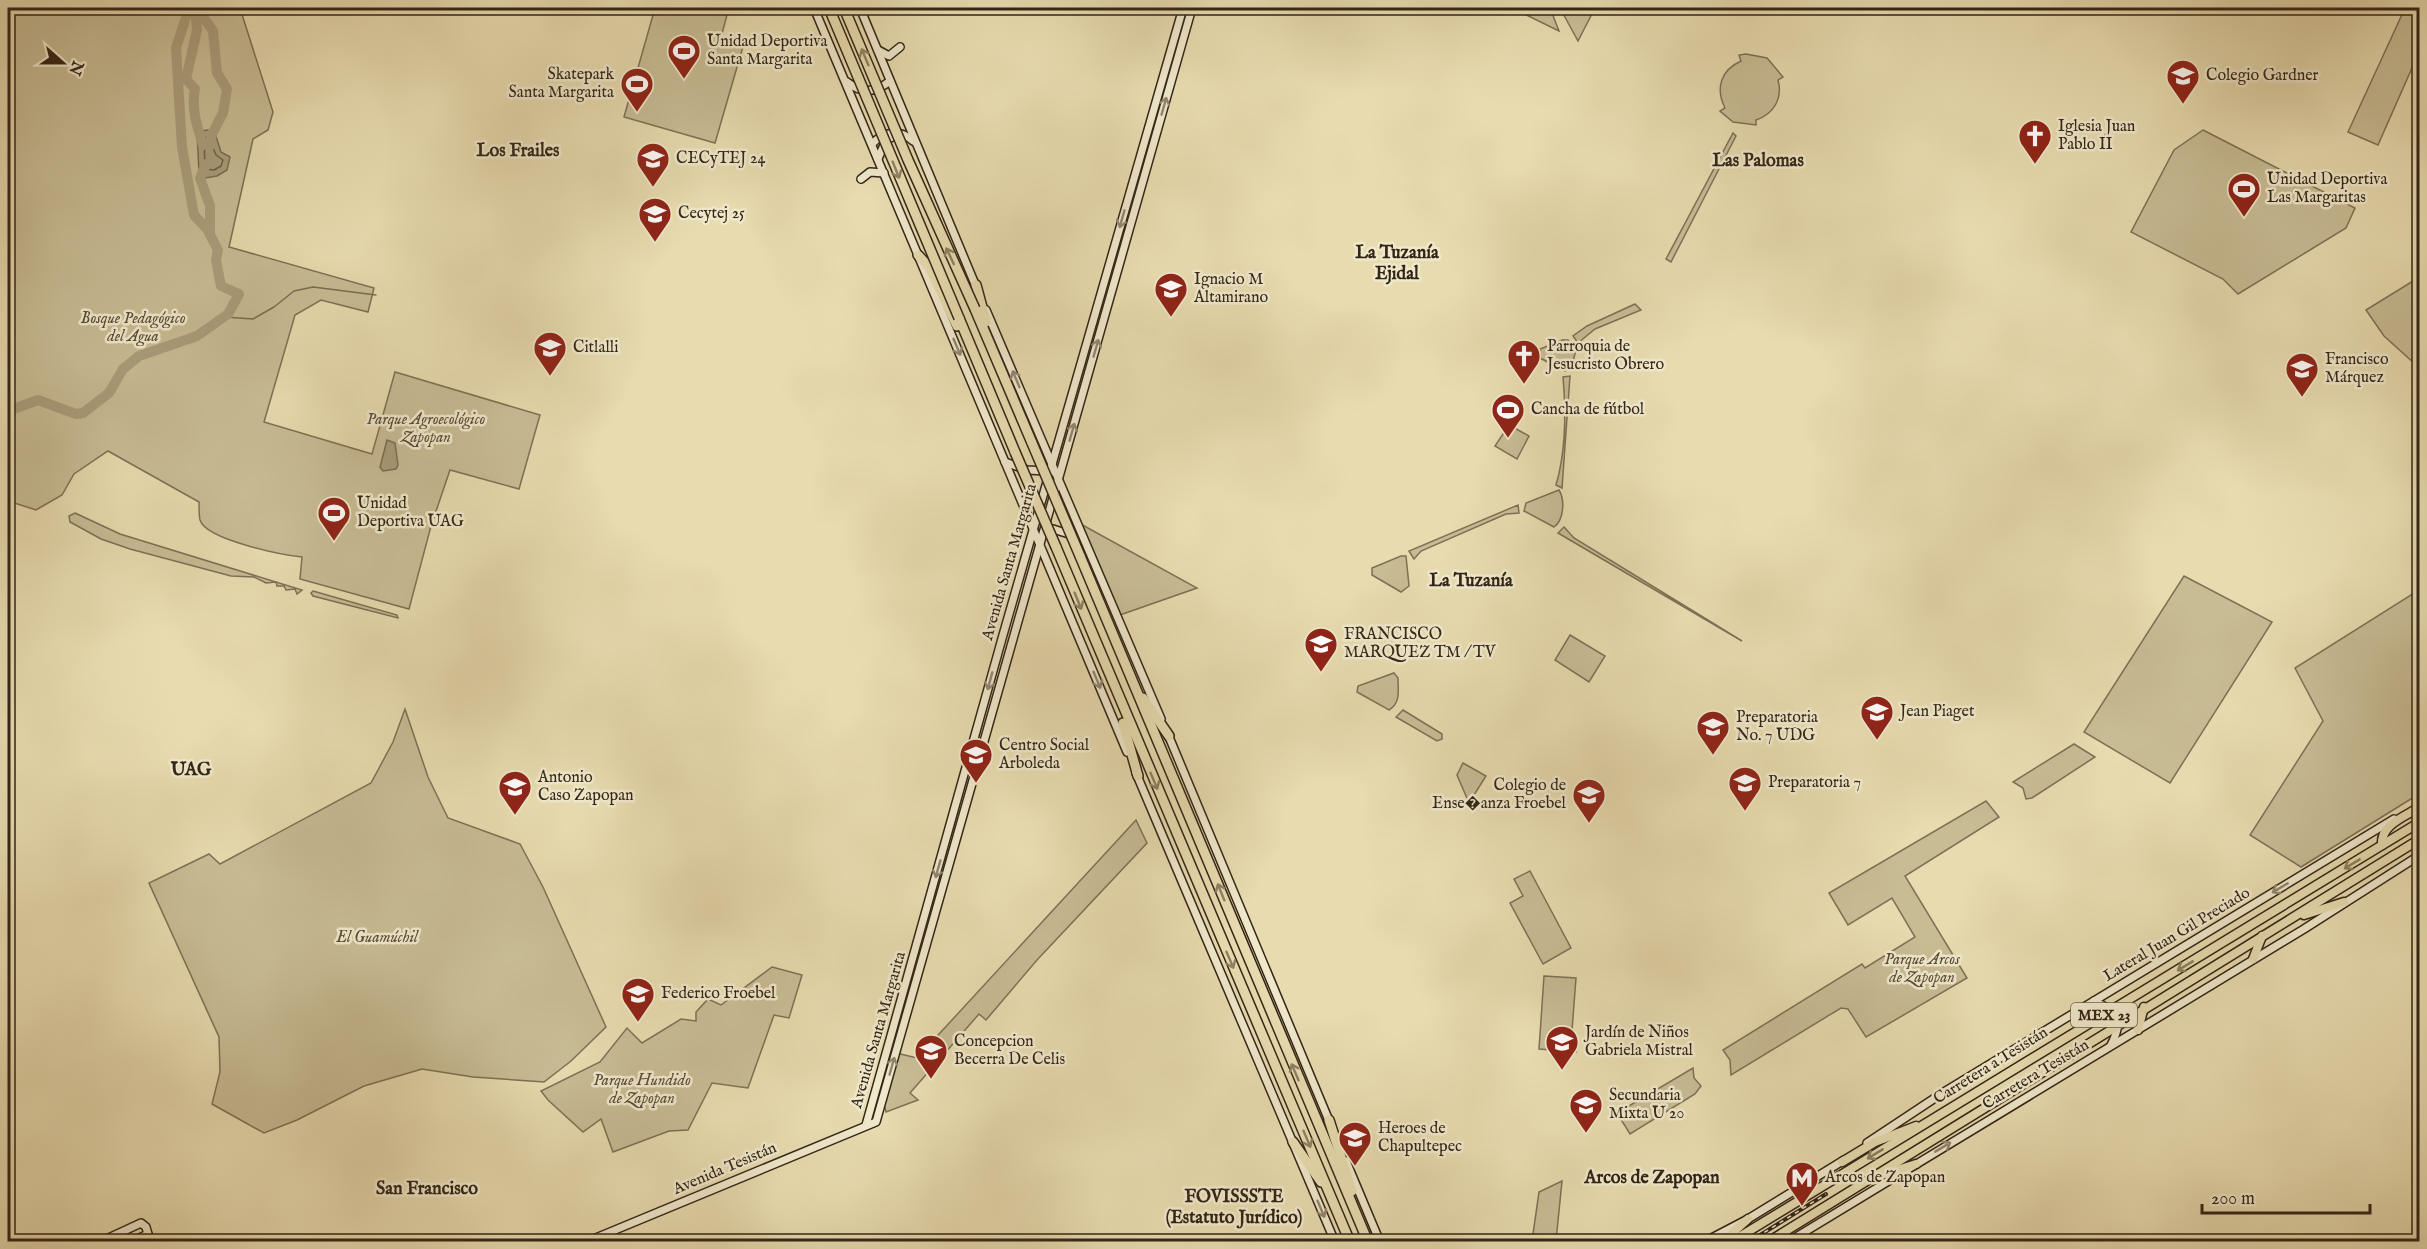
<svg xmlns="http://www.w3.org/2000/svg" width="2427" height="1249" font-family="'IM FELL English',serif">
	<rect width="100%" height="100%" fill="#e7dbaf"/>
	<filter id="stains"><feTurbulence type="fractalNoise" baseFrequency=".00333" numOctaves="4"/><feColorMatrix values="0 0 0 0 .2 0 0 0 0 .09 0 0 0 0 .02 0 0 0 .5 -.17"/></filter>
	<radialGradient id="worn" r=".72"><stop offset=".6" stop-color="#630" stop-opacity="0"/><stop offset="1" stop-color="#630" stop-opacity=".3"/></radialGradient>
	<g fill="#c8bc95" stroke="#7e7056" stroke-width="1.5">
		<path d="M8 8H240L273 112 268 130 253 139 229 247 374 288 368 312 321 300 295 315 264 422 372 454 395 372 540 415 519 489 450 470 431 526 409 609 300 579 302 557C283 555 206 540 200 520 199 516 199 506 199 502L108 451 74 474 62 495 36 510 8 501Z"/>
		<path d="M655 8H729L721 37 744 43 715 143 624 117Z"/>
		<path d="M1512 8H1550L1559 31 1514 9Z"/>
		<path d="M1560 8H1595L1578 41Z"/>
		<path d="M2405 8H2419V52L2378 145 2348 132Z"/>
		<path d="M1746 54 1767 58 1783 77 1778 80C1783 98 1774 114 1756 120V125L1733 122 1720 111 1725 108C1715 88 1721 70 1741 61L1739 55Z"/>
		<path d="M2203 130 2355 208 2346 228 2238 294 2223 279 2131 232 2174 150Z"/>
		<path d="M1733 133 1736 136 1671 262 1666 259Z"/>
		<path d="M2413 281C2425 298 2422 344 2415 364L2384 336 2366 310Z"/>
		<path d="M1635 304 1641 310 1595 329 1578 343 1573 336 1587 326Z"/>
		<path d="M1562 340H1568L1576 350 1572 365 1565 371 1538 357 1540 349Z"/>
		<path d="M1570 376 1562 488 1556 485C1566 451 1566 411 1563 377Z"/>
		<path d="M1509 425 1529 436 1517 459 1495 446Z"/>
		<path d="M1559 490C1565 500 1564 520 1554 527L1524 511 1526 503Z"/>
		<path d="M1518 505 1519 513 1506 514 1421 551 1414 559 1409 551Z"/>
		<path d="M75 513 120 534 302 590 297 594 295 589 286 590 284 586H277L276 582 266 583 254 577 231 576 130 549 101 539 70 522 69 516Z"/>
		<path d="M1077 522 1197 588 1117 616Z"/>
		<path d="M1564 527 1574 538 1742 641 1558 533Z"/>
		<path d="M1401 556H1406L1409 586 1401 592 1372 575V568Z"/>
		<path d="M2184 576 2272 622 2170 783 2084 732Z"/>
		<path d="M313 591 397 615 398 618 313 596 311 593Z"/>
		<path d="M2414 593 2420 596 2419 794 2301 867 2250 835 2323 721 2295 668Z"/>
		<path d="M1570 635 1605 656 1589 682 1555 660Z"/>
		<path d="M1394 673 1398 678C1398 690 1401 703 1389 710L1357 692 1358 686Z"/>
		<path d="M405 709 428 777 448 818 520 844 543 887 606 1027 571 1061 544 1082 473 1077 422 1069 364 1086 297 1120 264 1133 212 1104 220 1072 219 1037 149 883 209 854 220 864 371 783 393 742Z"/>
		<path d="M1403 710 1442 734V739L1437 741 1396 717Z"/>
		<path d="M2074 744 2095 757 2032 798 2026 799 2023 788 2013 782Z"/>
		<path d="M1463 763 1486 776 1469 803 1457 775Z"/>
		<path d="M1986 801 1999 817 1905 876 1967 978 1866 1037 1848 1009 1841 1008 1731 1075 1730 1060 1723 1050 1862 964 1865 968 1915 937 1892 898 1848 925 1829 893Z"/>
		<path d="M1136 820 1147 843 1037 960 986 1020 979 1014 910 1093 918 1100 886 1112 883 1100 896 1053 917 1058Z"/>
		<path d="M1530 871 1571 948 1543 964 1510 903 1523 896 1514 879Z"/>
		<path d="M772 967 802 975 789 1018 774 1015 748 1088 712 1083 688 1130 669 1131 613 1152 601 1119 583 1132 548 1100 541 1091 600 1062 627 1028 642 1043 681 1019 696 1021V1012L708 999 721 1005Z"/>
		<path d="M1544 976 1576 978 1571 1044 1576 1052 1539 1049Z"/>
		<path d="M1693 1068 1694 1078 1701 1086 1695 1094 1630 1134 1617 1113Z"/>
		<path d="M1562 1181 1556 1241H1532L1539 1192Z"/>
	</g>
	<g fill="#aa9d7b" stroke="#7a6d53" stroke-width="1.5">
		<path d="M207 130 215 133 221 152 230 157 227 170 217 176 205 178 199 173 197 132Z"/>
		<path d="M387 440 395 443 398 465 396 469 383 471 380 467Z"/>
	</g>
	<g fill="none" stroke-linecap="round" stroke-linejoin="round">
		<path stroke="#6e6148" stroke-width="1.5" d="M204 137 209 138 216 155 223 160 221 166 214 170 205 169Z"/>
		<path stroke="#7a6d53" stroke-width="1.5" d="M225 317 253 319 274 307 294 291 313 287 376 295"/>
		<g stroke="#aa9d7b" stroke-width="10">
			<path d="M195 8 197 30 186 79 195 89C191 109 197 126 203 145"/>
			<path d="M197 8 213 31 217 73 227 89 223 113 212 134 210 146"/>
			<path d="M206 164 200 178 210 206V234"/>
			<path d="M8 411 38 400 76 414 83 413 109 393 123 369 139 356 197 336 228 314 239 294 221 286 216 260 218 250 207 229 194 215 182 147 176 48 189 8"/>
		</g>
		<g stroke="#332516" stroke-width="10">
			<g id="secondary">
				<path d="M814 8 1127 752"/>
				<path d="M860 8 977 289"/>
				<path d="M878 50 889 56 900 47"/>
				<path d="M847 82C862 94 875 93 890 81"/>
				<path d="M872 144C884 131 900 129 913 141"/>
				<path d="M878 159 886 140 897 135"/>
				<path d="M861 179 870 172 884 173"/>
				<path d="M986 310 1161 719"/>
				<path d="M1005 462 1027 470 1046 471"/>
				<path d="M1046 531 1053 529 1072 535"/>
				<path d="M1167 732 1330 1123"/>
				<path d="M1136 773 1335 1242"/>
				<path d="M2094 1001C2118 1012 2124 1020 2111 1045"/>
				<path d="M866 1125 1003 635 1183 8"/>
				<path d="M1867 1143 1944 1092 2394 819"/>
				<path d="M1346 1161 1380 1242"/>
				<path d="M100 1242 141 1223 146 1227 150 1242"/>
				<path d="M131 1242 148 1234"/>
				<path d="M586 1242 876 1122 1192 8"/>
				<path d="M1704 1242 1748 1219 1844 1160"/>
				<path d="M1788 1242 2304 929 2420 855"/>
			</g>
		</g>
		<g stroke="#332516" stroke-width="11">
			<g id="primary">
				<path d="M2382 845C2380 825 2404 817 2420 807"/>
				<path d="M2304 915 2344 902"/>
				<path d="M2253 959 2262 936"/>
				<path d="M2138 1030 2144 1007"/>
				<path d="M1842 1162 1875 1142 1916 1126"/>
				<path d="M1879 1176 1916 1164"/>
				<path d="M1722 1242 1748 1219"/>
				<path d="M1731 1242 2420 822"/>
				<path d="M1768 1242 2420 839"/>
			</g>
		</g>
		<g stroke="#332516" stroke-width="12">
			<g id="motorway">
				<path d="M829 8 858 77"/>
				<path d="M918 255 929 267 957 326"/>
				<path d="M976 285 986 322"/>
				<path d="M975 309 1032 443"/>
				<path d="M959 318 1015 452"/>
				<path d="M1056 547 1350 1242"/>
				<path d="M1080 556 1368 1242"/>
				<path d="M1143 698 1169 736"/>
				<path d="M1123 723 1138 776"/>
				<path d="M1329 1120 1352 1191"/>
				<path d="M1293 1142 1321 1182"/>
			</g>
		</g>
		<use href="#secondary" stroke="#efe8cb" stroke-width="7"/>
		<use href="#primary" stroke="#e7dbaf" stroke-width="8"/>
		<use href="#motorway" stroke="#e7dbaf" stroke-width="9"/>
		<g stroke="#332516" stroke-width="4">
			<path id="rail" d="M1749 1242 1826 1194"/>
		</g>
		<use href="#rail" stroke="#efe8cb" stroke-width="1.5" stroke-dasharray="4.5" stroke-linecap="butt"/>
		<g stroke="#332516" stroke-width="12" stroke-linecap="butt">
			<g id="motorway-bridge">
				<path d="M844 8 908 160 975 309"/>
				<path d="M858 77 959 318"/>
				<path d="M1032 443 1080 556"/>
				<path d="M1015 452 1056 547"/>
			</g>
		</g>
		<use href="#motorway-bridge" stroke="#e7dbaf" stroke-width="9"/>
	</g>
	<defs><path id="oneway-shaft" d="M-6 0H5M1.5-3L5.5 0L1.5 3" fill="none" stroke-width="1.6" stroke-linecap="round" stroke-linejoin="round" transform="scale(1.5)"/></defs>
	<g stroke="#8d8062">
		<use href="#oneway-shaft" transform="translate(865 57) rotate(-113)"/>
		<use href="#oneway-shaft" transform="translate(896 170) rotate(68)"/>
		<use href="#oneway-shaft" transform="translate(950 256) rotate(-115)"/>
		<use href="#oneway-shaft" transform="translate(1078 601) rotate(68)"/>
		<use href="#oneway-shaft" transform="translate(1154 781) rotate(67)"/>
		<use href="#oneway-shaft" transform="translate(2352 864) rotate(149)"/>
		<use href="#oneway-shaft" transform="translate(1221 892) rotate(-112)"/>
		<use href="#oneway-shaft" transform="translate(1230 960) rotate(67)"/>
		<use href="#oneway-shaft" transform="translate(2185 966) rotate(149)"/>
		<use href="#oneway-shaft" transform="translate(1295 1072) rotate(-113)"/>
		<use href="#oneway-shaft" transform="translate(1307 1139) rotate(67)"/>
		<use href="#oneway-shaft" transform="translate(1875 1154) rotate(149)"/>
	</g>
	<g stroke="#918670">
		<use href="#oneway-shaft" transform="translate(1164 106) rotate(-74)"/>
		<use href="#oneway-shaft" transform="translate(1122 219) rotate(106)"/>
		<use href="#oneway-shaft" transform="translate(957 347) rotate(67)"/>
		<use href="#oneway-shaft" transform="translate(1096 348) rotate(-74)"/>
		<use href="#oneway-shaft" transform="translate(1016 379) rotate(-113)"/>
		<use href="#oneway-shaft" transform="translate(1072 432) rotate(-74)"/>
		<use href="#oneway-shaft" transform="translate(1097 680) rotate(67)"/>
		<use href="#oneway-shaft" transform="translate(990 681) rotate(105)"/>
		<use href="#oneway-shaft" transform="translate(938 869) rotate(106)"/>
		<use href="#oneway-shaft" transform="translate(2280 888) rotate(149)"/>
		<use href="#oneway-shaft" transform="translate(892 1066) rotate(-74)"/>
		<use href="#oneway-shaft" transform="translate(1943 1147) rotate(-31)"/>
		<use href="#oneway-shaft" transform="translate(1321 1209) rotate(67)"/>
	</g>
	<defs>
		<g id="stadium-pin" transform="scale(1.725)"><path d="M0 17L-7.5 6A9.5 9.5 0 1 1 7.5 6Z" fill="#8f2418" stroke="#efe8cb"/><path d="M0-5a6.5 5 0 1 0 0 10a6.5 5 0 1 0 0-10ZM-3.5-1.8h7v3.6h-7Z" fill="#fff"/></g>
		<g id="school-pin" transform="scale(1.725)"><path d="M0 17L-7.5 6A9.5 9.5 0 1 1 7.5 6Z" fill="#8f2418" stroke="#efe8cb"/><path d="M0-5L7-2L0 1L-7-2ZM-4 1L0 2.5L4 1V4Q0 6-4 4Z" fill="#fff"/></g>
		<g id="church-pin" transform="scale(1.725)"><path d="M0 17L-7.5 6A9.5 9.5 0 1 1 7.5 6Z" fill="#8f2418" stroke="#efe8cb"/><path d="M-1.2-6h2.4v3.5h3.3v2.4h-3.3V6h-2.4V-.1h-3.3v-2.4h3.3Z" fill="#fff"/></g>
		<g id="university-pin" transform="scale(1.725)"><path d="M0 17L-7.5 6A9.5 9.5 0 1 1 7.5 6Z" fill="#8f2418" stroke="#efe8cb"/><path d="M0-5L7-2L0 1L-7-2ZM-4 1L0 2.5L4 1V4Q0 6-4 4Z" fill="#fff"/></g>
		<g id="metro-pin" transform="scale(1.725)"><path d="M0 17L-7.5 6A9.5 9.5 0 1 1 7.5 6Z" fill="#8f2418" stroke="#efe8cb"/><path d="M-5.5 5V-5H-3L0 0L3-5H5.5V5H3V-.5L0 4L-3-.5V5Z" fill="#fff"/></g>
	</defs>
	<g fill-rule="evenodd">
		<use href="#stadium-pin" x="684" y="51"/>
		<use href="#school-pin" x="2183" y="76"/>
		<use href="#stadium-pin" x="637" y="84"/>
		<use href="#church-pin" x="2035" y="136"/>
		<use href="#university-pin" x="653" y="159"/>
		<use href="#stadium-pin" x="2244" y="189"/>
		<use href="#university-pin" x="655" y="214"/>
		<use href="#school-pin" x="1171" y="289"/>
		<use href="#school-pin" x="550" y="348"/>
		<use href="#church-pin" x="1524" y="356"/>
		<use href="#school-pin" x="2302" y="369"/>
		<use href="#stadium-pin" x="1508" y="410"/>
		<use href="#stadium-pin" x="334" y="513"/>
		<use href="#school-pin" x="1321" y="644"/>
		<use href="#school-pin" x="1877" y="712"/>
		<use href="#university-pin" x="1713" y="727"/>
		<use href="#school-pin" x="976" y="755"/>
		<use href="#university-pin" x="1745" y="783"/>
		<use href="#school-pin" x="515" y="787"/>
		<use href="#school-pin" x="1589" y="795"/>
		<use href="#school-pin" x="638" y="994"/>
		<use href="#school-pin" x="1562" y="1042"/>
		<use href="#school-pin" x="931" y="1051"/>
		<use href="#school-pin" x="1586" y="1105"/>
		<use href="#school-pin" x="1355" y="1138"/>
		<use href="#metro-pin" x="1802" y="1178"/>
	</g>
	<g text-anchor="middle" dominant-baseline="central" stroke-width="5" stroke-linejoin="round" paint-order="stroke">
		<rect fill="#efe8cb" stroke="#6b604c" stroke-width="1.5" x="2071" y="1003" width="66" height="24" rx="4.5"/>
		<g font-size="15" font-weight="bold" fill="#332516">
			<text x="2104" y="1015">MEX 23</text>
		</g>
		<g font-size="16" fill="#332516" stroke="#efe8cb" text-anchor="start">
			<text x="707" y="42">Unidad Deportiva<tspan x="707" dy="18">Santa Margarita</tspan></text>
			<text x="614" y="75" text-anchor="end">Skatepark<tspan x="614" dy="18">Santa Margarita</tspan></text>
			<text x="2206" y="76">Colegio Gardner</text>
			<text x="2058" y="127">Iglesia Juan<tspan x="2058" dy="18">Pablo II</tspan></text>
			<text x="676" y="159">CECyTEJ 24</text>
			<text x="2267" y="180">Unidad Deportiva<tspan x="2267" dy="18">Las Margaritas</tspan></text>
			<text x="678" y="214">Cecytej 25</text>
			<text x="1194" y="280">Ignacio M<tspan x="1194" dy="18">Altamirano</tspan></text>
			<text x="1547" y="347">Parroquia de<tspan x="1547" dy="18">Jesucristo Obrero</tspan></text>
			<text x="573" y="348">Citlalli</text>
			<text x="2325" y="360">Francisco<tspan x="2325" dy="18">Márquez</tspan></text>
			<text x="1531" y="410">Cancha de fútbol</text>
			<text x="357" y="504">Unidad<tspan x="357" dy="18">Deportiva UAG</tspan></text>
			<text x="1344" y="635">FRANCISCO<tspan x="1344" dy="18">MARQUEZ TM / TV</tspan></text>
			<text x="1900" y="712">Jean Piaget</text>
			<text x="1736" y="718">Preparatoria<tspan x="1736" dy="18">No. 7 UDG</tspan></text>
			<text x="999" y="746">Centro Social<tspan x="999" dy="18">Arboleda</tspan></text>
			<text x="538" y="778">Antonio<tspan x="538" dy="18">Caso Zapopan</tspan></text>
			<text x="1768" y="783">Preparatoria 7</text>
			<text x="1566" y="786" text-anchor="end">Colegio de<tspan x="1566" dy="18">Ense�anza Froebel</tspan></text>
			<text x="661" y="994">Federico Froebel</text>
			<text x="1585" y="1033">Jardín de Niños<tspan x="1585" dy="18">Gabriela Mistral</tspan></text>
			<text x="954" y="1042">Concepcion<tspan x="954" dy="18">Becerra De Celis</tspan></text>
			<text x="1609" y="1096">Secundaria<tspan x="1609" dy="18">Mixta U 20</tspan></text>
			<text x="1378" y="1129">Heroes de<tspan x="1378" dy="18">Chapultepec</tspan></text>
			<text x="1825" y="1178">Arcos de Zapopan</text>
		</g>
		<g font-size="16" font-style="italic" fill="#584b36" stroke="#efe8cb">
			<text x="133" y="319">Bosque Pedagógico<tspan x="133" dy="18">del Agua</tspan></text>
			<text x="426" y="420">Parque Agroecológico<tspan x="426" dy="18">Zapopan</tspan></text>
			<text x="377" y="938">El Guamúchil</text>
			<text x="1922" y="960">Parque Arcos<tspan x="1922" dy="18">de Zapopan</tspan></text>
			<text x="642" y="1081">Parque Hundido<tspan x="642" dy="18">de Zapopan</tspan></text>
		</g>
		<g font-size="16" fill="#332516" stroke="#efe8cb">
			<text transform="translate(1010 562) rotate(-74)">Avenida Santa Margarita</text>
			<text transform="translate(2177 935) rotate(-31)">Lateral Juan Gil Preciado</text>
			<text transform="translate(879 1030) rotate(-74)">Avenida Santa Margarita</text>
			<text transform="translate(1991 1066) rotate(-32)">Carretera a Tesistán</text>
			<text transform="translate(2036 1075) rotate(-31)">Carretera Tesistán</text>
			<text transform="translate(725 1169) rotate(-23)">Avenida Tesistán</text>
		</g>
		<g font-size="18" font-weight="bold" fill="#332516" stroke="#efe8cb">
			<text x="518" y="151">Los Frailes</text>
			<text x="1758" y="161">Las Palomas</text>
			<text x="1397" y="253">La Tuzanía<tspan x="1397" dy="21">Ejidal</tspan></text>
			<text x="1471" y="581">La Tuzanía</text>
			<text x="191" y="770">UAG</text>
			<text x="1652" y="1178">Arcos de Zapopan</text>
			<text x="427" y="1189">San Francisco</text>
			<text x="1234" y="1197">FOVISSSTE<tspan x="1234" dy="21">(Estatuto Jurídico)</tspan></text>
		</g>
	</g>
	<rect width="2427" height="1249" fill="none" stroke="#e7dbaf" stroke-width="30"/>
	<rect x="9" y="9" width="2409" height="1231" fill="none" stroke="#332516" stroke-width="3"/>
	<rect x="15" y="15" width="2397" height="1219" fill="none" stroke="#332516" stroke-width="1.5"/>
	<g transform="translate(63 63) rotate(111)" stroke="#efe8cb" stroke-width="4.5" paint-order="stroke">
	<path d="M0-4.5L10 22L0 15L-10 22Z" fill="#332516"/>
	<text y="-9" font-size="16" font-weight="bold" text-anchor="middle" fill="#332516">N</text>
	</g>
	<path d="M2202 1204v9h168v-9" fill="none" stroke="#332516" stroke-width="3"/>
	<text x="2211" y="1204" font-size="18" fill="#332516" stroke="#efe8cb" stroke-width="4.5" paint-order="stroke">200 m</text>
	<rect width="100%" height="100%" filter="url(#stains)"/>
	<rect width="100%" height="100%" fill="url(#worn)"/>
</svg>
